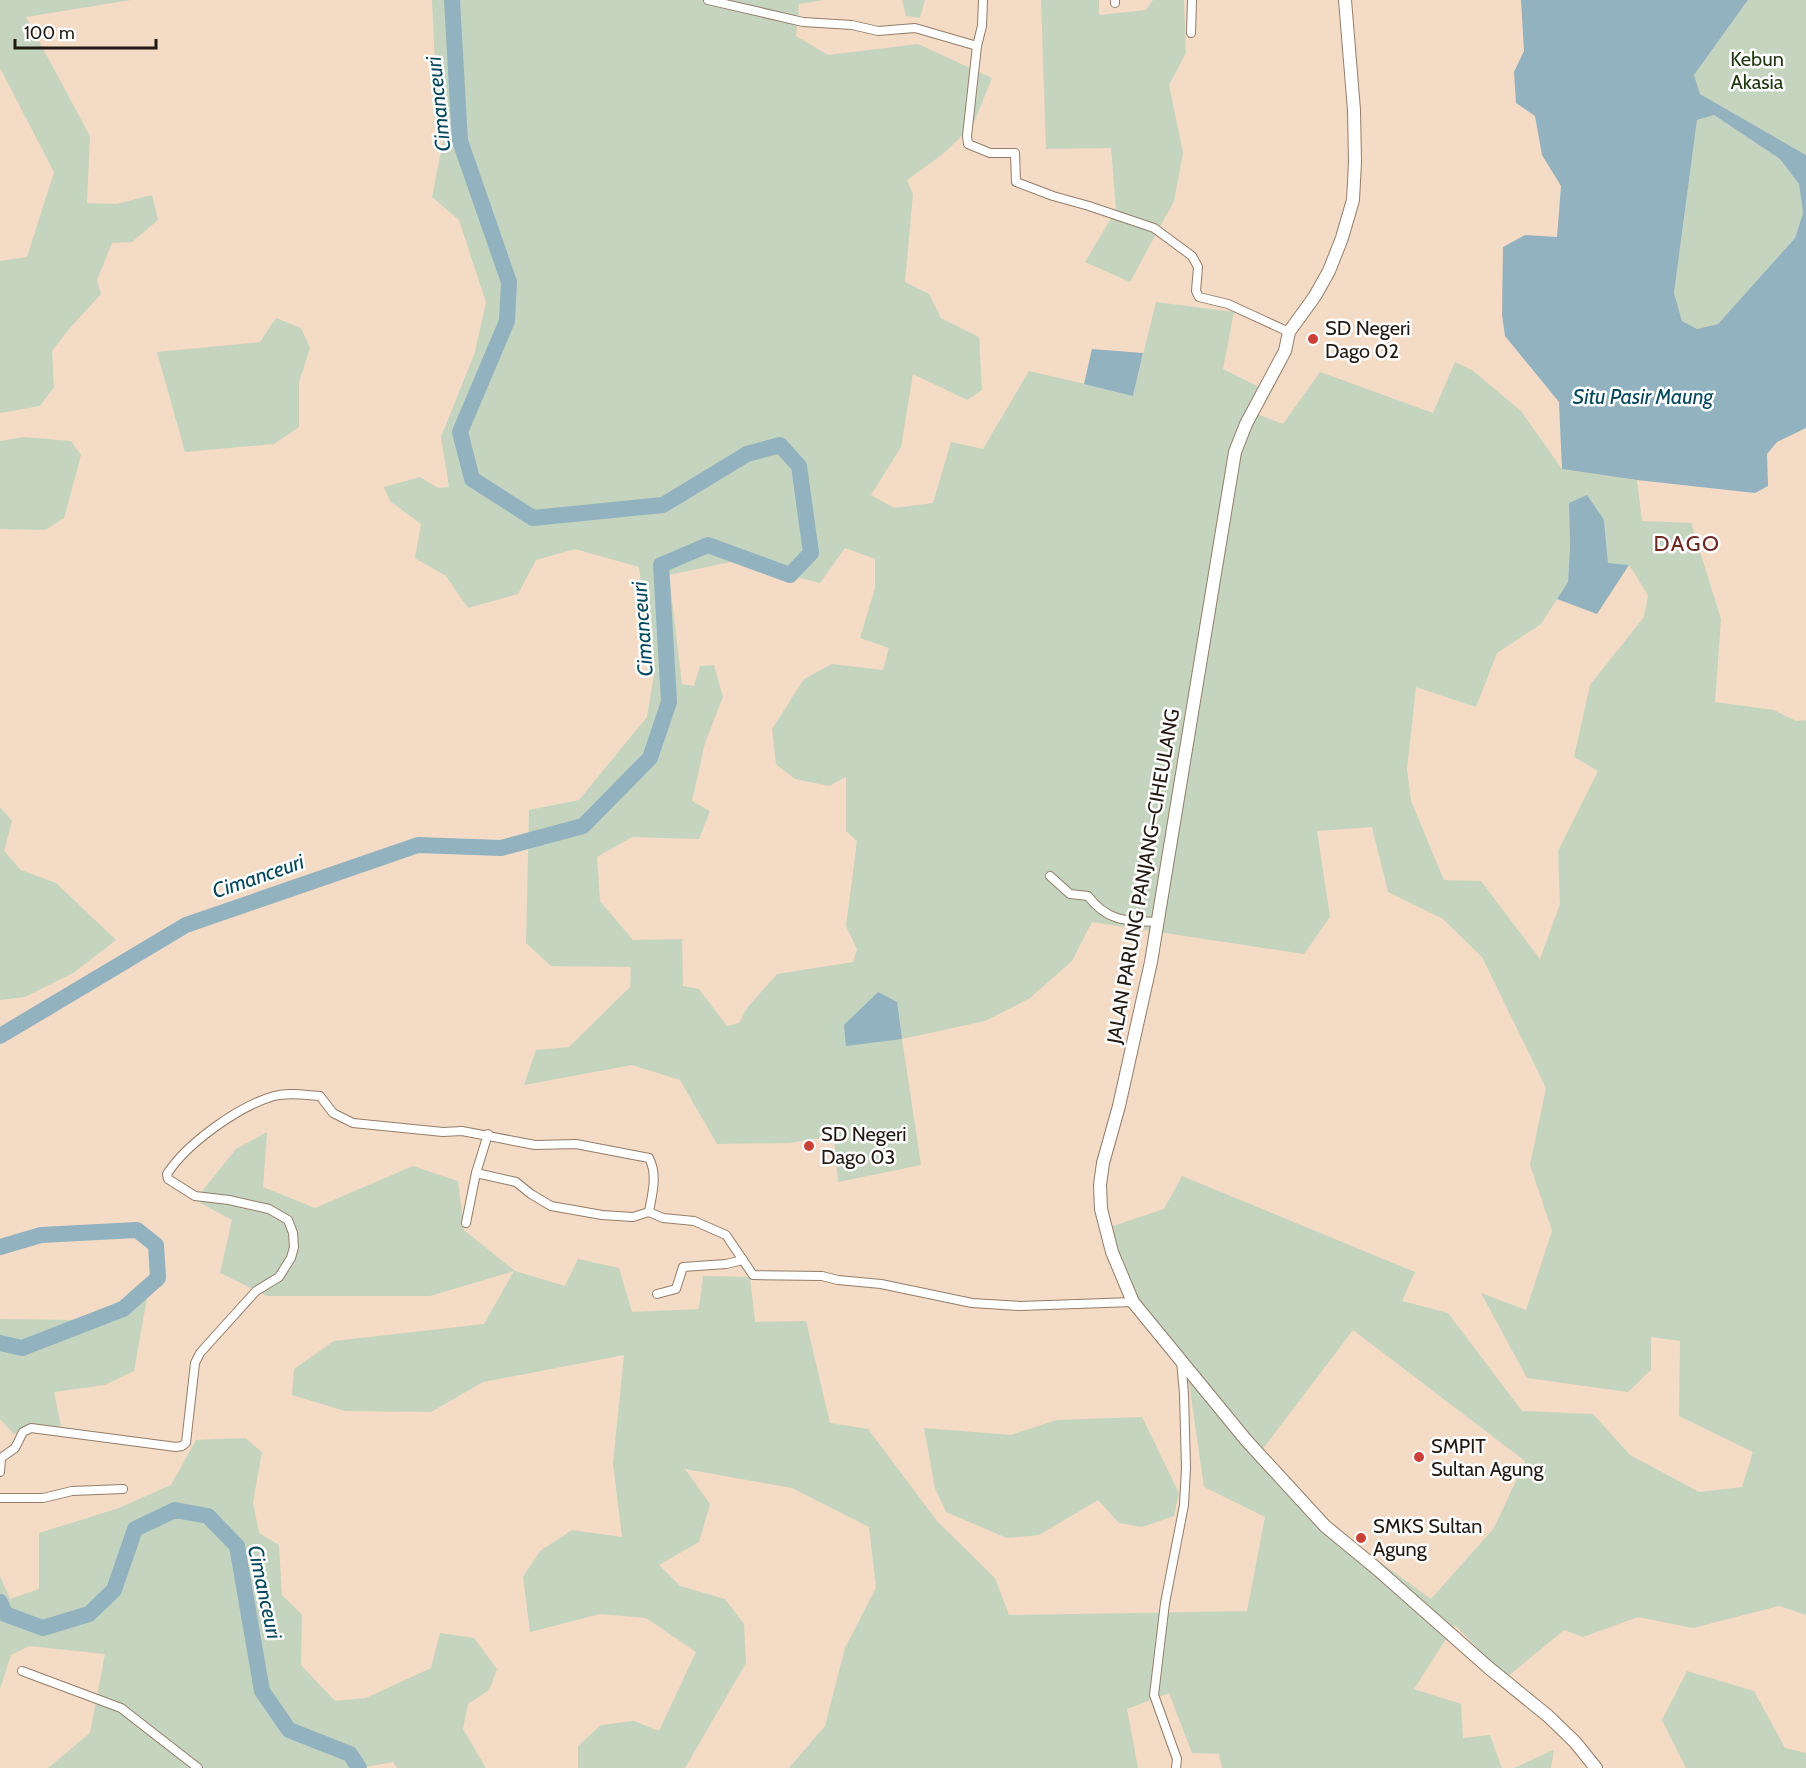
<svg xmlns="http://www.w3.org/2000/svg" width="1806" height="1768" font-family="Cabin,sans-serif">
	<rect width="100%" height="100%" fill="#f3dbc5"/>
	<g fill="#c5d4be" fill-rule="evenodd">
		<path d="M0 0H131L26 17 90 136 87 203 116 204 152 195 158 220 132 242 112 243 97 280 101 294 69 329 52 351 54 387 40 406 0 413V261L27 257 54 172 0 68Z"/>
		<path d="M432 0H823L799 4 796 36 828 55 918 44 992 78 973 125 943 154 907 180 913 194 905 282 929 294 941 318 979 337 982 390 967 400 913 374 901 447 871 495 894 508 933 503 951 442 983 449 1029 371 1133 395 1156 302 1234 312 1223 369 1263 389 1254 413 1283 424 1320 372 1433 413 1455 362 1472 370 1521 411 1562 469 1637 480 1642 521 1691 523 1721 619 1715 702 1774 710 1796 721 1806 720V1615L1779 1606 1693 1628 1638 1617 1583 1637 1564 1630 1506 1678 1455 1625 1414 1689 1461 1704 1463 1738 1490 1735 1502 1768H1222L1219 1754 1192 1753 1169 1693 1127 1709 1138 1768H789L825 1726 845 1648 876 1588 869 1527 792 1488 685 1469 710 1504 699 1542 659 1565 680 1586 725 1599 744 1624 746 1663 685 1768H578V1746L601 1725 634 1721 659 1731 696 1652 646 1618 600 1614 530 1632 523 1577 540 1551 572 1530 622 1537 613 1463 624 1355 483 1382 431 1412 345 1411 292 1395 294 1369 334 1341 484 1324 514 1271 430 1296H267L220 1273 232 1220 195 1200 236 1149 267 1132 263 1187 315 1208 413 1166 458 1181 464 1230 515 1271 565 1286 578 1259 619 1268 632 1312 699 1309 703 1276 750 1277 755 1322 806 1321 830 1423 868 1429 937 1521 995 1578 1009 1615 1247 1611 1265 1517 1204 1487 1187 1369 1135 1307 1107 1228 1164 1209 1182 1176 1415 1272 1402 1301 1448 1313 1522 1411 1593 1414 1630 1455 1699 1492 1742 1487 1753 1452 1679 1416 1680 1341 1651 1337V1370L1628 1392 1527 1378 1481 1293 1526 1310 1552 1231 1530 1165 1546 1088 1482 957 1443 919 1388 892 1372 827 1317 831 1330 917 1304 954 1092 922 1072 961 1030 998 985 1021 902 1039 921 1165 838 1182 834 1136 789 1143 717 1144 680 1080 632 1065 524 1085 536 1050 569 1047 630 987 631 967 551 966 526 943 529 810 579 800 647 717 654 674 639 567 575 549 536 560 518 594 468 608 446 576 415 558 421 524 390 501 384 487 420 477 438 488 449 487 441 437 475 352 486 302 459 220 432 197 444 136 435 63ZM1569 504 1604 520 1608 564 1629 565 1648 595 1644 617 1590 685 1574 757 1598 771 1558 851 1560 904 1540 959 1481 881 1444 880 1411 801 1407 769 1416 687 1476 707 1497 653 1541 624 1568 582 1570 546ZM845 548 875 559V588L860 638 889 648 883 670 832 664 804 679 772 729 776 764 795 779 829 786 846 777V831L857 841 846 926 857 949 853 962 777 974 747 1008 739 1023 727 1026 699 989 683 986 682 939 633 940 600 901 597 857 632 837 699 839 710 811 692 801 705 743 723 697 714 665 700 666 694 686 682 684 669 575 735 561 820 583ZM1353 1330 1525 1461 1494 1528 1431 1599 1347 1538 1259 1454Z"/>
		<path d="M902 0H925L920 18 906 16Z"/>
		<path d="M1041 0H1099V15L1146 10 1153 0H1184L1186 53 1169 85 1183 153 1174 201 1130 282 1085 262 1116 210 1111 148 1046 149Z"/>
		<path d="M1748 0H1806V155L1700 94 1694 75Z"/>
		<path d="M1714 115 1780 159 1799 184 1803 213 1795 238 1718 324 1697 329 1682 321 1674 293 1697 120Z"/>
		<path d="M276 318 301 328 310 348 299 382V427L274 444 185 452 157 352 260 342Z"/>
		<path d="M23 437 71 441 81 455 64 518 45 530 0 529V441Z"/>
		<path d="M0 807 12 821 4 851 21 870 56 883 116 940 73 973 25 997 0 1000Z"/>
		<path d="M149 1287 134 1371 105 1385 54 1392 61 1426 14 1434 0 1419V1319L79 1320Z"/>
		<path d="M1142 1417 1179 1493 1174 1516 1142 1527 1119 1523 1098 1500 1039 1535 1007 1538 946 1512 935 1488 924 1428 1011 1435 1057 1420Z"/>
		<path d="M245 1438 262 1452 253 1502 259 1533 279 1545 282 1595 302 1615 301 1665 335 1701 366 1698 431 1668 440 1633 474 1638 497 1669 489 1690 468 1704 463 1729 486 1768H397L393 1762 360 1768H48L90 1733 105 1654 29 1646 11 1655 0 1689V1576L10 1599 39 1589V1533L119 1508 171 1485 196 1440Z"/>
		<path d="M1687 1671 1754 1691 1785 1748 1806 1753V1768H1686L1662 1720Z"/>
		<path d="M1554 1750 1551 1768H1514L1553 1750Z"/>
	</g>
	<g fill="#92b2c0" fill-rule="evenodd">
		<path d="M1521 0H1748L1694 75 1700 94 1806 155V428L1777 442 1767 454 1768 486 1755 493 1637 480 1562 469 1559 402 1505 336 1502 315 1503 247 1525 235 1557 237 1561 186 1542 155 1535 116 1516 103 1514 72 1524 51ZM1714 115 1780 159 1799 184 1803 213 1795 238 1718 324 1697 329 1682 321 1674 293 1697 120Z"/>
		<path d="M1092 349 1143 353 1133 396 1084 384Z"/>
		<path d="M1587 495 1604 520 1608 563 1629 565 1597 614 1557 599 1568 582 1570 546 1569 503Z"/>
		<path d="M878 992 897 1002 902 1039 846 1046 844 1025Z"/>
	</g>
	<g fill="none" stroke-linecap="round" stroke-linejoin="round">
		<g stroke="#92b2c0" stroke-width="16">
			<path d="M0 1036 186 925 418 845 501 848 583 826 650 758 669 702 661 565 708 545 790 575 811 553 799 466 780 445 747 454 663 505 533 518 472 479 460 432 507 321 509 282 460 141 452 0"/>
			<path d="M0 1247 41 1235 137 1230 156 1245 158 1278 123 1309 22 1348 0 1343"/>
			<path d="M0 1602 5 1614 43 1628 89 1614 114 1590 135 1529 175 1510 208 1516 237 1546 262 1691 289 1730 350 1754 359 1768"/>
		</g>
		<g stroke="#937d69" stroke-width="10">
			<g id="street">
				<path d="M708 0 803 22 852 25 878 31 915 28 977 46"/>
				<path d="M983 0 982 26 977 46 967 136 968 144 990 153H1015L1016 182 1053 196 1089 206 1154 228 1192 256 1198 267 1196 291 1199 297 1228 304 1289 332"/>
				<path d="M1115 3V0"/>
				<path d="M1191 33 1192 0"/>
				<path d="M1050 876 1070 894 1088 896C1108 922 1126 921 1157 922"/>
				<path d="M476 1173 516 1182 531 1194 551 1206 602 1215 633 1217 649 1212"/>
				<path d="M466 1223 476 1173 488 1134"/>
				<path d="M657 1294 676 1289 683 1267 726 1264 743 1260"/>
				<path d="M0 1472 1 1458 15 1448 23 1432 31 1428 176 1447 182 1446 186 1443 195 1363 200 1353 256 1291 279 1277 291 1258 294 1247 293 1233 288 1220 269 1209 229 1200 195 1196 168 1179 167 1174C187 1143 239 1106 274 1096 289 1092 305 1095 320 1096L333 1113 353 1123 443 1132 462 1131 535 1145 576 1144 649 1158C658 1175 652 1194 649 1212L663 1218 694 1221 726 1235 753 1275 822 1276 838 1280 881 1284 972 1303 1020 1306 1133 1302"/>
				<path d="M0 1498H43L72 1491 123 1489"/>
				<path d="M22 1671 121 1708 198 1768"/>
				<path d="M1176 1768 1177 1759 1154 1695 1165 1603 1184 1505 1186 1468 1184 1394 1181 1360"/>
			</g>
		</g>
		<g stroke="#937d69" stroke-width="14">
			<path id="secondary" d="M1345 0 1354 110 1355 162 1353 200 1342 238 1329 271 1315 296 1289 332 1285 351 1246 424 1235 452 1151 962 1119 1106 1103 1163 1100 1185 1101 1209 1112 1252 1133 1302 1246 1440 1325 1526 1376 1568 1489 1668 1548 1716 1575 1742 1596 1768"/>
		</g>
		<use href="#street" stroke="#fff" stroke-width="8"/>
		<use href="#secondary" stroke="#fff" stroke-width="12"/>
	</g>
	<g fill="#cd4037" stroke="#fff" stroke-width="2">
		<circle cx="1313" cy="339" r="6"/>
		<circle cx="809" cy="1146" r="6"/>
		<circle cx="1419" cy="1457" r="6"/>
		<circle cx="1361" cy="1538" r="6"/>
	</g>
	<g text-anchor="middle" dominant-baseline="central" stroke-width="5" stroke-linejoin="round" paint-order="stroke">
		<g font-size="20" fill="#1e370f" stroke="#fff">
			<text x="1757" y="59">Kebun<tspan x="1757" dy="23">Akasia</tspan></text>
		</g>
		<g font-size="20" fill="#221a12" stroke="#fff" text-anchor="start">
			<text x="1325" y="328">SD Negeri<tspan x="1325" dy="23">Dago 02</tspan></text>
			<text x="821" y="1134">SD Negeri<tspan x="821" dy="23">Dago 03</tspan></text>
			<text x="1431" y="1446">SMPIT<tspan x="1431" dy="23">Sultan Agung</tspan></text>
			<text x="1373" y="1526">SMKS Sultan<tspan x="1373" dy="23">Agung</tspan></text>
		</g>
		<g font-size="20" fill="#221a12" stroke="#fff">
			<text transform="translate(1143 876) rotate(-80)">JALAN PARUNG PANJANG–CIHEULANG</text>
		</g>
		<g font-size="21" font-style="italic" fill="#03475d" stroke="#fff">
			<text transform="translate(438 104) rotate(-96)">Cimanceuri</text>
			<text x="1643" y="396">Situ Pasir Maung</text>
			<text transform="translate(642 629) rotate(-94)">Cimanceuri</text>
			<text transform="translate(258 876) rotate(-19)">Cimanceuri</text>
			<text transform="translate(265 1592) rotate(78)">Cimanceuri</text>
		</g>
		<g font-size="22" letter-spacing="1.5" fill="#6d2822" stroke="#fff">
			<text x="1687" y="543">DAGO</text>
		</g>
	</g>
	<path d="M15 39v9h141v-9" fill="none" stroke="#221a12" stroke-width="3"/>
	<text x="24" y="39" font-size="18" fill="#221a12" stroke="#ffffff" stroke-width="4.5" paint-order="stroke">100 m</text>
</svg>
